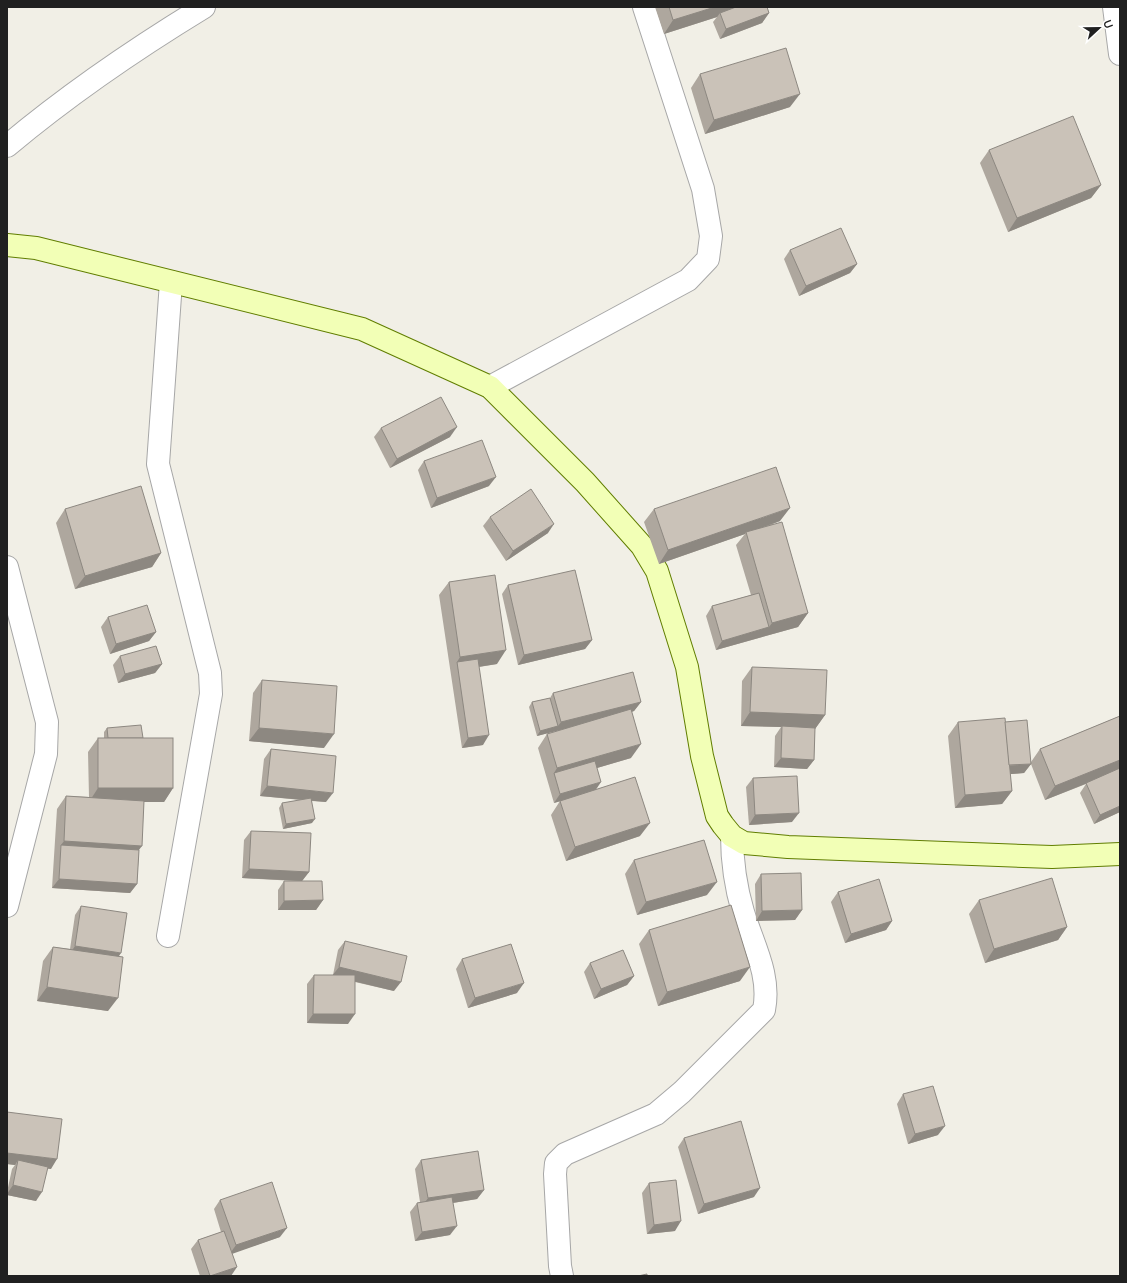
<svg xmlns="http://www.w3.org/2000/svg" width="1127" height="1283" font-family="Manrope,sans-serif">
	<rect width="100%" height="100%" fill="#f1efe6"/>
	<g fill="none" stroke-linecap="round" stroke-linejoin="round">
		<g stroke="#a7a7a7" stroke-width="24">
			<g id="street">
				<path d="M1114 7 1120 54"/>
				<path d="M7 146C69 94 135 49 204 7"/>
				<path d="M490 387 688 280 708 259 711 236 703 189 644 7"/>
				<path d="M7 567 47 722 46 754 7 906"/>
				<path d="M168 936 211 694 210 673 158 464 171 282"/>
				<path d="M562 1276 560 1266 555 1174 556 1163 565 1154 656 1114 682 1092 764 1010C771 975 753 945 743 912 736 888 732 862 732 836"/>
			</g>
		</g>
		<g stroke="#617e00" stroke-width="24">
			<path id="secondary" d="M7 245 36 248 362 329 490 387 585 482 642 546 657 571 687 667 702 756 717 816 723 825 732 836 744 843 788 847 1052 857 1120 854"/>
		</g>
		<use href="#street" stroke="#fff" stroke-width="22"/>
		<use href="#secondary" stroke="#f2ffb6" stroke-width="22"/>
	</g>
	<g fill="#aea79e">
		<path d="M655 7H767L769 13 762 23 720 39 713 22 717 17 664 34Z"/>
		<path d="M700 74 790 107 705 134 691 88Z"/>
		<path d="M989 150 1101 185 1091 198 1008 232 980 163Z"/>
		<path d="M790 250 857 264 850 273 799 296 784 259Z"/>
		<path d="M381 428 450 437 390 468 374 437Z"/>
		<path d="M424 461 489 486 431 508 418 470Z"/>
		<path d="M65 509 161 553 152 567 75 589 56 523Z"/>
		<path d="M654 509 780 521 773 524 808 613 798 627 716 650 706 616 712 606 751 595 736 545 745 534 659 564 644 522Z"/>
		<path d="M490 517 548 533 506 561 483 526Z"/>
		<path d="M449 582 497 664 479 667 483 745 462 748 439 595Z"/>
		<path d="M508 585 592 640 585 649 518 665 502 594Z"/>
		<path d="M108 617 156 632 149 641 110 654 101 627Z"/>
		<path d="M120 656 162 664 155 673 118 683 113 665Z"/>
		<path d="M752 667 825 715 815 729 814 760 807 769 774 767 775 736 781 727 741 726 742 681Z"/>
		<path d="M262 680 324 748 249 741 253 693Z"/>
		<path d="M553 693 641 702 634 711 632 712 631 758 597 768 595 790 640 836 566 861 551 815 560 801 554 803 538 748 547 734 570 727 537 736 529 707 532 702 550 698Z"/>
		<path d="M1120 716V812L1094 824 1080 793 1086 784 1045 800 1031 764 1024 773 1010 774 1012 791 1002 804 955 808 948 736 958 722H1005L1031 762 1040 749Z"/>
		<path d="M107 728 143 738 173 788 164 802H144L139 850 137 884 130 893 52 888 57 809 66 796 89 797 88 752 98 738H104V732Z"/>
		<path d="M271 749 326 802 312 801V823L283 829 279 808 282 803 301 800 260 796 264 759Z"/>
		<path d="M753 778 792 822 749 825 746 787Z"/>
		<path d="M251 831 309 872 302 881 323 900 316 910H278V890L284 881H296L242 878 244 840Z"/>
		<path d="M634 860 707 895 637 915 625 874Z"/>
		<path d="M761 874 802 910 795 920 756 921 755 884Z"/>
		<path d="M838 892 892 921 886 930 845 943 831 902Z"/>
		<path d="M979 900 1067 927 1058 940 985 963 969 914Z"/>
		<path d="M81 906 119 957 108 1011 37 1001 43 961 53 947 70 949 75 915Z"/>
		<path d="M649 930 740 981 658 1006 639 944Z"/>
		<path d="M345 941 394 991 355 982 348 1024 307 1023V984L314 975H333L338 950Z"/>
		<path d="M462 959 517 993 468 1008 456 969Z"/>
		<path d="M590 963 634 976 627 985 594 999 584 972Z"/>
		<path d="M903 1094 938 1135 908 1144 897 1104Z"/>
		<path d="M7 1112 51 1169 47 1168 36 1201 7 1195V1192L12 1169 15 1165 7 1164Z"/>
		<path d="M684 1138 754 1197 698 1214 678 1147Z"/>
		<path d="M421 1160 484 1190 477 1199 453 1203 450 1235 415 1241 410 1212 417 1203 420 1202 415 1169Z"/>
		<path d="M649 1183 675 1231 647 1234 642 1193Z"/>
		<path d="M220 1200 280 1237 232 1253 231 1276H200L191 1249 198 1240 221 1232 214 1209Z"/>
	</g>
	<g fill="#8d8881">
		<path d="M715 7H750L720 13 717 17 664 34 673 20Z"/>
		<path d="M769 13 762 23 720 39 726 29Z"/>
		<path d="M800 94 790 107 705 134 714 120Z"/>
		<path d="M1101 185 1091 198 1008 232 1017 218Z"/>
		<path d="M857 264 850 273 799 296 806 286Z"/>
		<path d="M457 427 450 437 390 468 397 459Z"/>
		<path d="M496 477 489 486 431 508 437 498Z"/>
		<path d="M790 508 780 521 747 533 746 532 745 534 659 564 668 550Z"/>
		<path d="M554 524 548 533 506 561 513 551Z"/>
		<path d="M161 553 152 567 75 589 85 576Z"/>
		<path d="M808 613 798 627 716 650 722 641 769 627 772 623Z"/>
		<path d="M156 632 149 641 110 654 116 644Z"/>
		<path d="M592 640 585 649 518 665 524 655Z"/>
		<path d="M506 650 497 664 458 670 457 662 460 657Z"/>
		<path d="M162 664 155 673 118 683 125 674Z"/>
		<path d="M641 702 634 711 537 736 540 731 558 726 561 722Z"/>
		<path d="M750 712 825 715 815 729 782 727V726L781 727 741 726Z"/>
		<path d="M259 728 334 734 324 748 249 741Z"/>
		<path d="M489 735 483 745 462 748 468 738Z"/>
		<path d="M641 744 631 758 556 780 554 773 557 768Z"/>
		<path d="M781 758 814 760 807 769 774 767Z"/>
		<path d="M1120 760V770L1045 800 1055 786Z"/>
		<path d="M1031 764 1024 773 999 775 1006 766Z"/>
		<path d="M601 782 595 791 554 803 560 794Z"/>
		<path d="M267 786 333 793 326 802 260 796Z"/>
		<path d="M98 788H173L164 802H89Z"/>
		<path d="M1012 791 1002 804 955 808 965 795Z"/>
		<path d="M1120 806V812L1094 824 1100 815Z"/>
		<path d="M799 813 792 822 749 825 755 815Z"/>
		<path d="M315 819 312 823 283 829 286 824Z"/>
		<path d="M650 823 640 836 566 861 575 847Z"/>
		<path d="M64 841 142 846 132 859 61 845Z"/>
		<path d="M249 869 309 872 302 881 242 878Z"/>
		<path d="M59 879 137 884 130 893 52 888Z"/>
		<path d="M717 882 707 895 637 915 646 902Z"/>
		<path d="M323 900 316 910H278L284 901Z"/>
		<path d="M802 910 795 920 756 921 762 911Z"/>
		<path d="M892 921 886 930 845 943 851 934Z"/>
		<path d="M1067 927 1058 940 985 963 994 949Z"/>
		<path d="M75 946 121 953 115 962 69 955Z"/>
		<path d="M339 967 401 982 394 991 332 976Z"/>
		<path d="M750 967 740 981 658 1006 667 992Z"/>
		<path d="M634 976 627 985 594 999 601 989Z"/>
		<path d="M524 983 517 993 468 1008 475 998Z"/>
		<path d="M47 987 118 998 108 1011 37 1001Z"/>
		<path d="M313 1014H355L348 1024 307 1023Z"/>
		<path d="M945 1126 938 1135 908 1144 915 1134Z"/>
		<path d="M7 1153 57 1159 51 1169 17 1165 18 1160 15 1165 7 1164Z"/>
		<path d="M13 1185 42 1192 36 1201 7 1195V1194Z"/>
		<path d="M760 1188 754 1197 698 1214 704 1204Z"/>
		<path d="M484 1190 477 1199 421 1208 428 1198Z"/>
		<path d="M681 1221 675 1231 647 1234 654 1225Z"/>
		<path d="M457 1226 450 1235 415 1241 422 1232Z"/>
		<path d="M287 1228 280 1237 229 1255 236 1245Z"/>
		<path d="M237 1267 231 1276H210Z"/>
	</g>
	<g fill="#cac2b8" stroke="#8d8881">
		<path d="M669 7H715L673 20Z"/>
		<path d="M736 7H767L769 13 726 29 720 13Z"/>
		<path d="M786 48 800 94 714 120 700 74Z"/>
		<path d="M1073 116 1101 185 1017 218 989 150Z"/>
		<path d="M841 228 857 264 806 286 790 250Z"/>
		<path d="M441 397 457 427 397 459 381 428Z"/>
		<path d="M482 440 496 477 437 498 424 461Z"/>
		<path d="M776 467 790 508 668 550 654 509Z"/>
		<path d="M141 486 161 553 85 576 65 509Z"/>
		<path d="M531 489 554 524 513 551 490 517Z"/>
		<path d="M782 522 808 613 772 623 746 532Z"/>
		<path d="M575 570 592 640 524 655 508 585Z"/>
		<path d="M495 575 506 650 460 657 449 582Z"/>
		<path d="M759 593 769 627 722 641 712 606Z"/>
		<path d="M147 605 156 632 116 644 108 617Z"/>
		<path d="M156 646 162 664 125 674 120 656Z"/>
		<path d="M478 659 489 735 468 738 457 662Z"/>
		<path d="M752 667 827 670 825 715 750 712Z"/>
		<path d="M633 672 641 702 561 722 553 693Z"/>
		<path d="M262 680 337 686 334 734 259 728Z"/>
		<path d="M550 698 558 726 540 731 532 702Z"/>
		<path d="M631 709 641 744 557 768 547 734Z"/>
		<path d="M1120 716V760L1055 786 1040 749Z"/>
		<path d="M1005 718 1012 791 965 795 958 722Z"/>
		<path d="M1027 720 1031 764 1009 765 1005 722Z"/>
		<path d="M141 725 143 738H108L107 728Z"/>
		<path d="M782 726 815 728 814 760 781 758Z"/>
		<rect x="98" y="738" width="75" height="50"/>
		<path d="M271 749 336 756 333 793 267 786Z"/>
		<path d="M595 761 601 782 560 794 554 773Z"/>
		<path d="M1120 768V806L1100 815 1086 783Z"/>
		<path d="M797 776 799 813 755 815 753 778Z"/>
		<path d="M635 777 650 823 575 847 560 801Z"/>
		<path d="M66 796 144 801 142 846 64 841Z"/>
		<path d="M311 798 315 819 286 824 282 803Z"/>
		<path d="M251 831 311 833 309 872 249 869Z"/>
		<path d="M704 840 717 882 646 902 634 860Z"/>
		<path d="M61 845 139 850 137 884 59 879Z"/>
		<path d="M801 873 802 910 762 911 761 874Z"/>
		<path d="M1052 878 1067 927 994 949 979 900Z"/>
		<path d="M879 879 892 921 851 934 838 892Z"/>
		<path d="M284 881H322L323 900 284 901Z"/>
		<path d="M731 905 750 967 667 992 649 930Z"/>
		<path d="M81 906 127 913 121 953 75 946Z"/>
		<path d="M345 941 407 956 401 982 339 967Z"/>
		<path d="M511 944 524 983 475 998 462 959Z"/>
		<path d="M53 947 123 957 118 998 47 987Z"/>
		<path d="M623 950 634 976 601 989 590 963Z"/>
		<path d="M314 975H355V1014H313Z"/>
		<path d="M933 1086 945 1126 915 1134 903 1094Z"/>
		<path d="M7 1112 62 1119 57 1159 7 1153Z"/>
		<path d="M741 1121 760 1188 704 1204 684 1138Z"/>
		<path d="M478 1151 484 1190 428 1198 421 1160Z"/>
		<path d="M18 1160 48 1167 42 1192 13 1185Z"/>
		<path d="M676 1180 681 1221 654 1225 649 1183Z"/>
		<path d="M272 1182 287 1228 236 1245 220 1200Z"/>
		<path d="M452 1197 457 1226 422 1232 417 1203Z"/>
		<path d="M224 1231 237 1267 210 1276 198 1240Z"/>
		<path d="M647 1274V1276H638Z"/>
	</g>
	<rect width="1127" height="1283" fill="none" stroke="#202020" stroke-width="16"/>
	<g transform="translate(1099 28) rotate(68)" stroke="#ffffff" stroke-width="3" paint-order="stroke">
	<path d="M0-3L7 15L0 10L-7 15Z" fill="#202020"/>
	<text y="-6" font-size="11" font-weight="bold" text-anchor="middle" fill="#202020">U</text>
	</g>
</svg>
